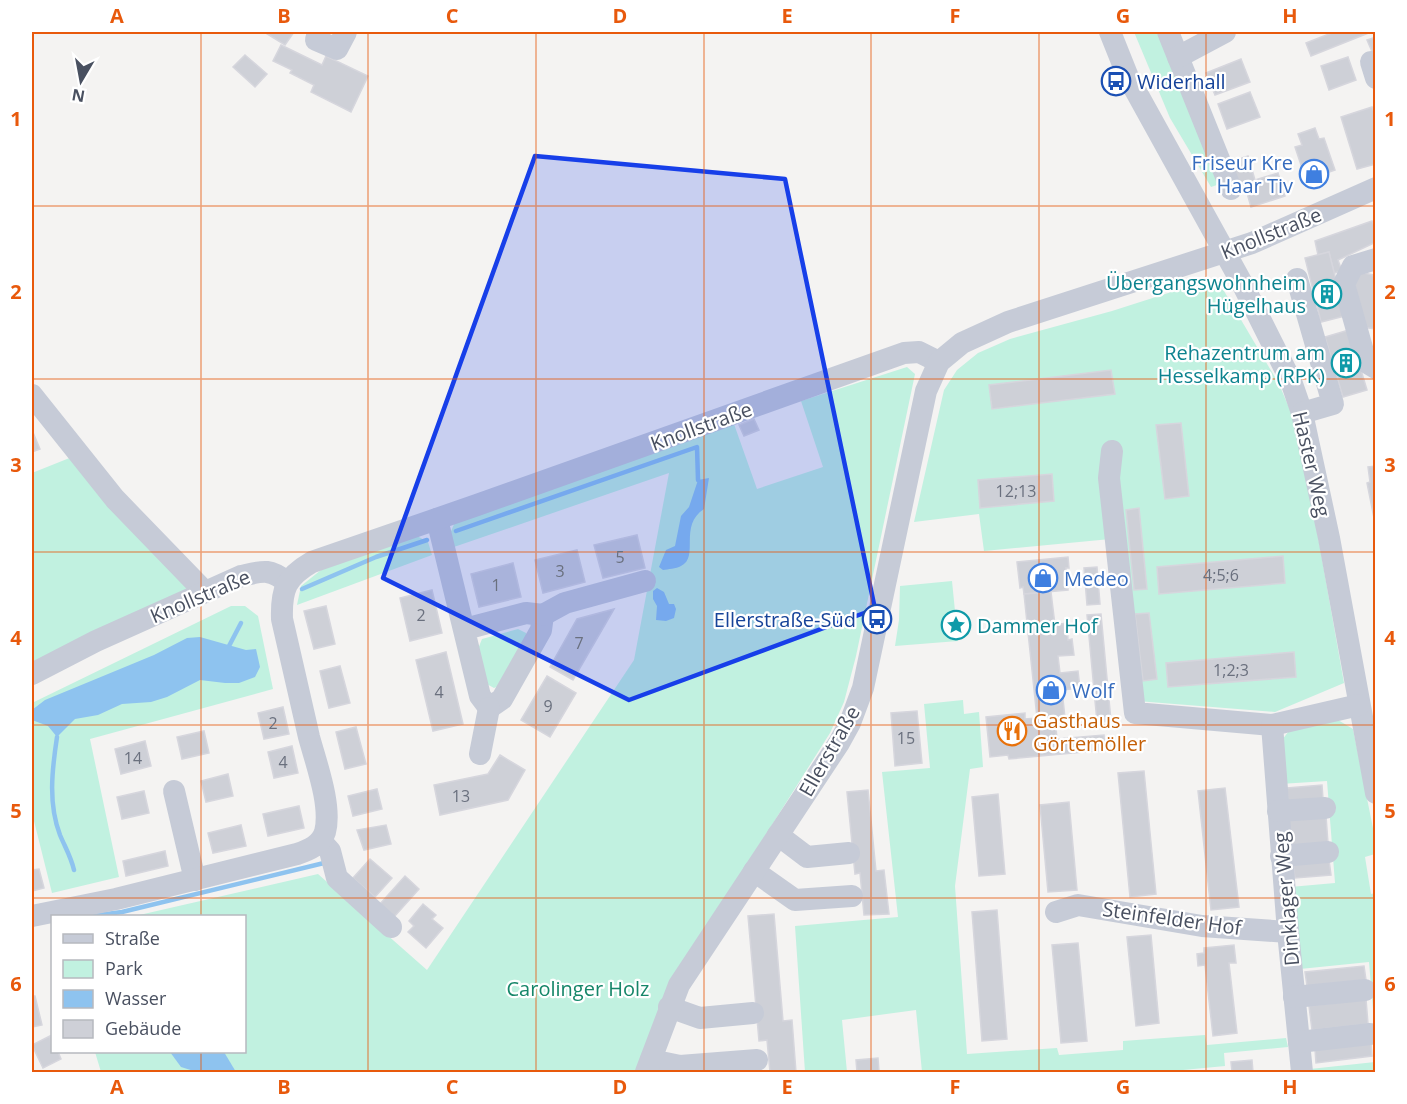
<svg xmlns="http://www.w3.org/2000/svg" width="1407" height="1104" font-family="'Open Sans',sans-serif">
	<rect width="100%" height="100%" fill="#f4f3f2"/>
	<g fill="#c1f1e0">
		<path d="M1134 32H1159L1226 182 1211 187 1170 118Z"/>
		<path d="M1212 279 1224 291 1279 384 1293 417 1304 458 1344 683 1275 712 1137 701 1121 538 984 551 979 514 914 522 944 390 957 370 978 353 1010 339 1112 311Z"/>
		<path d="M907 367 915 374 856 656 844 702 830 733 664 996 637 1072H101L95 1052H244V916H135L318 874 427 970 634 660 669 473 451 548 449 536 455 522 734 424 757 489 823 467 801 401Z"/>
		<path d="M72 457 198 587 32 667V473Z"/>
		<path d="M417 536 428 542 432 555 297 605 301 586 321 570Z"/>
		<path d="M952 581 958 641 895 646 899 620 900 586Z"/>
		<path d="M231 606H245L258 616 273 689 90 739 119 877 52 893 32 813V703Z"/>
		<path d="M518 629 526 633 527 641 503 684 494 688 485 683 478 649 482 639Z"/>
		<path d="M963 700 964 714 979 712 983 767 970 769 955 886 967 1054 1057 1048 1059 1055 1123 1050V1041L1205 1035 1207 1045 1286 1038 1288 1047 1224 1053 1225 1066 1162 1072H922L916 1010 842 1020 847 1072H805L795 926 898 917 882 772 930 768 924 704Z"/>
		<path d="M1338 720 1353 729 1375 838V854L1365 857 1371 894 1375 893V1033L1369 962 1300 969 1290 887 1335 883 1327 781 1280 784 1278 745 1289 731Z"/>
		<path d="M1375 1062V1072H1311L1310 1069Z"/>
	</g>
	<g fill="#8ec3ef">
		<path d="M709 478 704 509C678 526 700 557 681 566 676 569 668 569 663 570L659 567 666 550 675 546 681 516 689 507 698 480Z"/>
		<path d="M657 588 664 592 669 604H674L676 609 674 618 666 621 656 620 657 606 653 599V591Z"/>
		<path d="M200 637 246 650 256 649 260 667 255 677 239 683H225L200 680 167 697 151 702 122 704 98 715 75 719 57 737 48 726 32 720V710L45 700 154 655 187 638Z"/>
		<path d="M170 1052H224L236 1072H197L181 1067Z"/>
	</g>
	<g fill="none" stroke-linecap="round" stroke-linejoin="round">
		<g stroke="#8ec3ef" stroke-width="4.5">
			<path d="M456 531 697 447 698 480"/>
			<path d="M302 589 376 557 427 540"/>
			<path d="M229 646 241 623"/>
			<path d="M57 737C52 770 48 804 60 835 65 847 71 857 74 870"/>
			<path d="M91 916 122 912 324 863"/>
		</g>
	</g>
	<g fill="#ced0d7" stroke="#d6d6dd" stroke-width="1.5">
		<path d="M264 32H294L285 45Z"/>
		<path d="M1334 32H1371L1311 56 1306 43Z"/>
		<path d="M1376 37V61L1367 40Z"/>
		<path d="M281 45 322 65 326 56 368 76 351 112 311 92 314 85 290 73 292 70 273 61Z"/>
		<path d="M245 55 267 74 255 87 233 67Z"/>
		<path d="M1348 57 1356 80 1329 90 1321 66Z"/>
		<path d="M1241 59 1250 82 1215 95 1206 73Z"/>
		<path d="M1250 92 1260 117 1227 129 1218 104Z"/>
		<path d="M1372 107 1376 117V164L1357 169 1341 117Z"/>
		<path d="M1315 128 1319 139 1324 138 1335 170 1306 180 1295 147 1302 145 1298 134Z"/>
		<path d="M1248 156 1255 180 1278 173 1285 196 1251 207 1245 186 1239 188 1230 162Z"/>
		<path d="M1372 221 1376 230V242L1338 260 1342 271 1334 273 1329 252 1318 255 1315 241Z"/>
		<path d="M1329 252 1345 316 1321 322 1305 258Z"/>
		<path d="M1360 272 1373 275 1376 284 1375 329 1362 327 1354 279Z"/>
		<path d="M1349 330 1367 390 1343 397 1325 337Z"/>
		<path d="M1111 370 1115 394 992 409 989 385Z"/>
		<path d="M754 419 759 430 744 436 739 425Z"/>
		<path d="M1181 423 1189 496 1165 499 1156 425Z"/>
		<path d="M32 430 40 449 32 452Z"/>
		<path d="M1376 466V528L1367 483 1370 482 1368 467Z"/>
		<path d="M1052 474 1054 501 980 508 978 480Z"/>
		<path d="M1139 508 1147 589 1134 590 1126 510Z"/>
		<path d="M637 535 645 568 603 578 594 545Z"/>
		<path d="M577 550 585 582 543 593 535 560Z"/>
		<path d="M1283 556 1285 583 1159 594 1157 567Z"/>
		<path d="M1068 557 1069 568H1066L1068 590 1024 594 1023 587 1020 588 1017 562Z"/>
		<path d="M513 563 521 597 479 607 471 574Z"/>
		<path d="M1097 567 1100 604 1087 605 1084 568Z"/>
		<path d="M432 590 442 633 410 641 400 598Z"/>
		<path d="M1051 592 1055 625 1067 623 1068 640 1072 639 1074 655 1058 656 1060 673 1078 671 1080 688 1062 690 1066 727 1056 728 1057 739 1104 735 1105 750 1009 759 1008 755 990 757 986 717 1025 713V719L1037 718 1024 594Z"/>
		<path d="M326 606 335 644 314 649 304 611Z"/>
		<path d="M614 609 573 680 550 667 577 619Z"/>
		<path d="M1149 613 1157 679 1143 681 1135 614Z"/>
		<path d="M1101 614 1111 721 1097 722 1087 615Z"/>
		<path d="M446 652 463 724 433 731 416 660Z"/>
		<path d="M1294 652 1296 677 1168 687 1166 663Z"/>
		<path d="M340 666 350 703 329 708 320 671Z"/>
		<path d="M547 676 576 693 550 737 521 720Z"/>
		<path d="M283 707 289 734 264 739 258 713Z"/>
		<path d="M917 711 922 763 895 766 891 713Z"/>
		<path d="M356 727 366 764 345 769 336 732Z"/>
		<path d="M204 731 209 753 182 759 177 737Z"/>
		<path d="M145 741 151 766 121 774 115 749Z"/>
		<path d="M292 746 298 773 274 778 268 752Z"/>
		<path d="M500 755 525 770 508 800 440 815 434 785 488 774Z"/>
		<path d="M1144 771 1156 894 1130 897 1118 773Z"/>
		<path d="M228 774 233 796 206 802 201 781Z"/>
		<path d="M1322 785 1323 799 1288 802 1287 788Z"/>
		<path d="M1225 788 1239 907 1211 910 1198 791Z"/>
		<path d="M377 789 382 809 353 816 348 796Z"/>
		<path d="M868 790 876 871 884 870 889 914 864 915 860 873 855 874 847 792Z"/>
		<path d="M144 791 149 813 122 819 117 797Z"/>
		<path d="M998 794 1005 874 979 876 972 797Z"/>
		<path d="M1069 802 1077 890 1048 892 1040 805Z"/>
		<path d="M299 806 304 828 268 836 263 814Z"/>
		<path d="M1326 816 1328 843 1291 846 1288 820Z"/>
		<path d="M241 825 246 846 213 853 208 833Z"/>
		<path d="M386 825 391 844 364 850 357 830Z"/>
		<path d="M165 851 168 866 126 876 123 861Z"/>
		<path d="M370 859 392 878 375 897 353 878Z"/>
		<path d="M1329 860 1331 875 1295 878 1293 863Z"/>
		<path d="M39 869 44 888 32 891V870Z"/>
		<path d="M405 876 419 889 394 917 380 904Z"/>
		<path d="M423 904 436 915 432 919 443 928 426 948 408 932 414 926 409 921Z"/>
		<path d="M997 910 1007 1039 982 1041 972 912Z"/>
		<path d="M774 914 783 1021 792 1020 796 1072H770L767 1040 759 1041 748 916Z"/>
		<path d="M1151 935 1159 1023 1136 1026 1127 937Z"/>
		<path d="M1078 943 1087 1041 1061 1043 1052 945Z"/>
		<path d="M1234 945 1236 963H1229L1237 1033 1213 1036 1205 965 1198 966 1197 954 1204 953V948Z"/>
		<path d="M1364 966 1366 980 1307 986 1305 972Z"/>
		<path d="M32 996H35L42 1025 32 1027Z"/>
		<path d="M1366 999 1368 1024 1312 1030 1309 1006Z"/>
		<path d="M50 1036 52 1052H58L61 1059 43 1068 32 1045Z"/>
		<path d="M1371 1043 1372 1056 1316 1063 1315 1049Z"/>
		<path d="M878 1058 879 1072H857L856 1060Z"/>
		<path d="M1252 1060 1253 1072H1232L1231 1062Z"/>
	</g>
	<g fill="none" stroke-linecap="round" stroke-linejoin="round">
		<g stroke="#c6cbd7" stroke-width="22">
			<path d="M318 32 316 40 337 49 346 32"/>
			<path d="M1110 32 1128 77 1243 285 1291 381 1302 413 1329 538 1376 793"/>
			<path d="M1168 32 1231 189"/>
			<path d="M1178 57 1225 32"/>
			<path d="M1371 62 1376 78"/>
			<path d="M1376 259 1353 266 1344 284 1366 362 1376 368"/>
			<path d="M1297 279 1333 404 1302 413"/>
			<path d="M32 395 115 499 205 592"/>
			<path d="M1112 451 1109 478 1135 713 1272 725 1359 705"/>
			<path d="M437 519 480 696 489 708 502 699 541 630 543 615 526 613 465 629"/>
			<path d="M543 615 565 603 645 581"/>
			<path d="M32 674 96 641 241 576C263 571 269 568 287 582"/>
			<path d="M1272 725 1288 932 1302 1072"/>
			<path d="M480 754 489 708"/>
			<path d="M174 791 195 880"/>
			<path d="M1278 811 1325 808"/>
			<path d="M778 835 807 857 849 853"/>
			<path d="M321 841 330 851 337 878 391 927"/>
			<path d="M1281 856 1328 852"/>
			<path d="M754 871 795 900 852 896"/>
			<path d="M1056 912 1078 905 1202 926 1288 932"/>
			<path d="M32 916 116 899 297 854C309 850 321 845 325 832 332 806 316 763 309 737 300 697 291 658 282 619 281 589 286 577 312 562L477 505 904 353 919 352 939 362"/>
			<path d="M1294 997 1365 990"/>
			<path d="M669 1007 700 1018 753 1013"/>
			<path d="M1299 1042 1370 1034"/>
			<path d="M651 1060 680 1066 757 1060"/>
			<path d="M646 1072 679 985 839 743 850 723 863 688 926 391 939 362 962 343 1008 322 1252 243 1376 188"/>
		</g>
	</g>
	<path fill="#173fe9" fill-opacity="0.2" stroke="#173fe9" stroke-width="4.5" stroke-linejoin="round" d="M535 156 785 179 875 609 629 700 383 578Z"/>
	<path fill="none" stroke="#e8590c" stroke-width="1.5" stroke-opacity="0.55" d="M201 32V916M368 32V1072M536 32V1072M704 32V1072M871 32V1072M1039 32V1072M1206 32V1072M32 206H1376M32 379H1376M32 552H1376M32 725H1376M32 898H1376M201 1052V1072"/>
	<defs>
		<g id="bus-ring" transform="scale(1.5)"><circle r="9.5" fill="#fff" stroke="#1a4fb4" stroke-width="1.5"/><path d="M-5-6H5V4H4V6H2V4H-2V6H-4V4H-5ZM-3.5-4V0h7V-4ZM-3.5 1.2v1.5H-2V1.2ZM2 1.2v1.5H3.5V1.2Z" fill="#1a4fb4"/></g>
		<g id="shop-ring" transform="scale(1.5)"><circle r="9.5" fill="#fff" stroke="#3f7fe0" stroke-width="1.5"/><path d="M-5-2.5h2.3a2.7 3.5 0 0 1 5.4 0H5L5.5 6h-11ZM-1.5-2.5h3a1.5 2.3 0 0 0-3 0Z" fill="#3f7fe0"/></g>
		<g id="building-ring" transform="scale(1.5)"><circle r="9.5" fill="#fff" stroke="#0f9aa8" stroke-width="1.5"/><path d="M-4-6H4V6H1V3H-1V6H-4ZM-2.5-4.3h1.7v1.8h-1.7ZM.8-4.3h1.7v1.8H.8ZM-2.5-1h1.7V.8h-1.7ZM.8-1h1.7V.8H.8Z" fill="#0f9aa8"/></g>
		<g id="sight-ring" transform="scale(1.5)"><circle r="9.5" fill="#fff" stroke="#0f9aa8" stroke-width="1.5"/><path d="M0-6L1.8-2.2L6-1.7L2.9 1.2L3.7 5.4L0 3.3L-3.7 5.4L-2.9 1.2L-6-1.7L-1.8-2.2Z" fill="#0f9aa8"/></g>
		<g id="restaurant-ring" transform="scale(1.5)"><circle r="9.5" fill="#fff" stroke="#e8710a" stroke-width="1.5"/><path d="M-5-6h1v4h1v-4h1v4h1v-4h1v5L-1.5 .5V6h-2V.5L-5-1ZM5-6V6H3V1.5H1.5Q1.5-4 5-6Z" fill="#e8710a"/></g>
	</defs>
	<g fill-rule="evenodd">
		<use href="#bus-ring" x="1116" y="81"/>
		<use href="#shop-ring" x="1314" y="174"/>
		<use href="#building-ring" x="1327" y="294"/>
		<use href="#building-ring" x="1346" y="363"/>
		<use href="#shop-ring" x="1043" y="578"/>
		<use href="#bus-ring" x="877" y="619"/>
		<use href="#sight-ring" x="956" y="625"/>
		<use href="#shop-ring" x="1051" y="690"/>
		<use href="#restaurant-ring" x="1012" y="731"/>
	</g>
	<g text-anchor="middle" dominant-baseline="central" stroke-width="4.5" stroke-linejoin="round" paint-order="stroke">
		<g font-size="16" fill="#6a707e">
			<text x="1016" y="491">12;13</text>
			<text x="620" y="557">5</text>
			<text x="560" y="571">3</text>
			<text x="1221" y="575">4;5;6</text>
			<text x="496" y="585">1</text>
			<text x="421" y="615">2</text>
			<text x="579" y="643">7</text>
			<text x="1231" y="670">1;2;3</text>
			<text x="439" y="692">4</text>
			<text x="548" y="706">9</text>
			<text x="273" y="723">2</text>
			<text x="906" y="738">15</text>
			<text x="133" y="758">14</text>
			<text x="283" y="762">4</text>
			<text x="461" y="796">13</text>
		</g>
		<g font-size="20" fill="#164399" stroke="#fff" text-anchor="start">
			<text x="1137" y="81">Widerhall</text>
			<text x="856" y="619" text-anchor="end">Ellerstraße-Süd</text>
		</g>
		<g font-size="20" fill="#366cbe" stroke="#fff" text-anchor="start">
			<text x="1293" y="162" text-anchor="end">Friseur Kre<tspan x="1293" dy="23">Haar Tiv</tspan></text>
			<text x="1064" y="578">Medeo</text>
			<text x="1072" y="690">Wolf</text>
		</g>
		<g font-size="20" fill="#495060" stroke="#fff">
			<text transform="translate(1271 233) rotate(-22)">Knollstraße</text>
			<text transform="translate(701 426) rotate(-20)">Knollstraße</text>
			<text transform="translate(1312 464) rotate(77)">Haster Weg</text>
			<text transform="translate(200 596) rotate(-23)">Knollstraße</text>
			<text transform="translate(829 751) rotate(-60)">Ellerstraße</text>
			<text transform="translate(1286 899) rotate(-95)">Dinklager Weg</text>
			<text transform="translate(1172 918) rotate(8)">Steinfelder Hof</text>
		</g>
		<g font-size="20" fill="#0d838f" stroke="#fff" text-anchor="end">
			<text x="1306" y="282">Übergangswohnheim<tspan x="1306" dy="23">Hügelhaus</tspan></text>
			<text x="1325" y="352">Rehazentrum am<tspan x="1325" dy="23">Hesselkamp (RPK)</tspan></text>
			<text x="977" y="625" text-anchor="start">Dammer Hof</text>
		</g>
		<g font-size="20" fill="#c56008" stroke="#fff" text-anchor="start">
			<text x="1033" y="720">Gasthaus<tspan x="1033" dy="23">Görtemöller</tspan></text>
		</g>
		<g font-size="20" fill="#168669" stroke="#fff">
			<text x="578" y="988">Carolinger Holz</text>
		</g>
	</g>
	<rect width="1407" height="1104" fill="none" stroke="#ffffff" stroke-width="66"/>
	<rect x="51" y="915" width="195" height="138" fill="#ffffff" stroke="#b6b9bf" stroke-width="1.5"/>
	<rect x="63" y="934" width="30" height="9" fill="#c6cbd7" stroke="#b6b9bf" stroke-width="1.5"/>
	<text x="105" y="945" font-size="18" fill="#495060">Straße</text>
	<rect x="63" y="960" width="30" height="18" fill="#c1f1e0" stroke="#b6b9bf" stroke-width="1.5"/>
	<text x="105" y="975" font-size="18" fill="#495060">Park</text>
	<rect x="63" y="990" width="30" height="18" fill="#8ec3ef" stroke="#b6b9bf" stroke-width="1.5"/>
	<text x="105" y="1005" font-size="18" fill="#495060">Wasser</text>
	<rect x="63" y="1020" width="30" height="18" fill="#ced0d7" stroke="#b6b9bf" stroke-width="1.5"/>
	<text x="105" y="1035" font-size="18" fill="#495060">Gebäude</text>
	<g transform="translate(81 81) rotate(190)" stroke="#ffffff" stroke-width="4.5" paint-order="stroke">
	<path d="M0-4.5L10 22L0 15L-10 22Z" fill="#495060"/>
	<text y="-9" font-size="16" font-weight="bold" text-anchor="middle" fill="#495060">N</text>
	</g>
	<rect x="33" y="33" width="1341" height="1038" fill="none" stroke="#e8590c" stroke-width="2"/>
	<g font-size="20" text-anchor="middle" font-weight="bold" fill="#e8590c">
		<text x="117" y="23">A</text>
		<text x="284" y="23">B</text>
		<text x="452" y="23">C</text>
		<text x="620" y="23">D</text>
		<text x="787" y="23">E</text>
		<text x="955" y="23">F</text>
		<text x="1123" y="23">G</text>
		<text x="1290" y="23">H</text>
		<text x="16" y="126">1</text>
		<text x="1390" y="126">1</text>
		<text x="16" y="299">2</text>
		<text x="1390" y="299">2</text>
		<text x="16" y="472">3</text>
		<text x="1390" y="472">3</text>
		<text x="16" y="645">4</text>
		<text x="1390" y="645">4</text>
		<text x="16" y="818">5</text>
		<text x="1390" y="818">5</text>
		<text x="16" y="991">6</text>
		<text x="1390" y="991">6</text>
		<text x="117" y="1094">A</text>
		<text x="284" y="1094">B</text>
		<text x="452" y="1094">C</text>
		<text x="620" y="1094">D</text>
		<text x="787" y="1094">E</text>
		<text x="955" y="1094">F</text>
		<text x="1123" y="1094">G</text>
		<text x="1290" y="1094">H</text>
	</g>
</svg>
